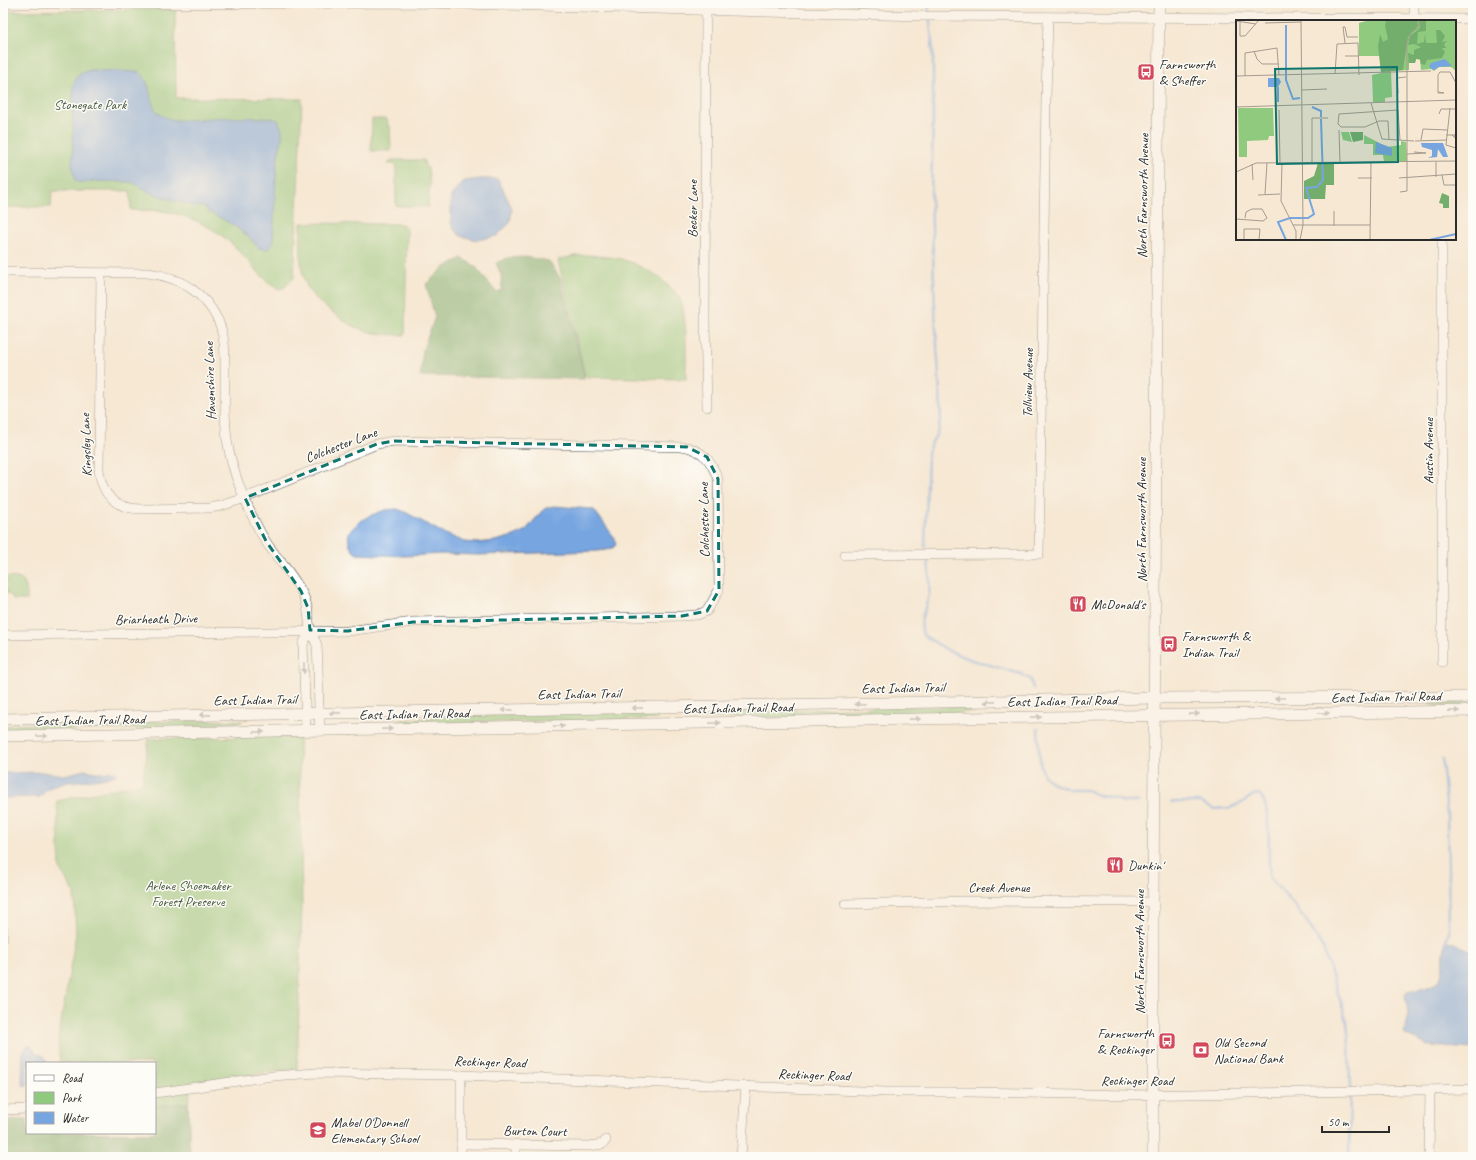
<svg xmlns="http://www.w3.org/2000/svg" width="1476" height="1160" font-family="Caveat,sans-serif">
	<rect width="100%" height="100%" fill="#fdfcf7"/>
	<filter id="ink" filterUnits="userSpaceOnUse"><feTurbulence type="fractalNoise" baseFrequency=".025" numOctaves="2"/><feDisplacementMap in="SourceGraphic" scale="8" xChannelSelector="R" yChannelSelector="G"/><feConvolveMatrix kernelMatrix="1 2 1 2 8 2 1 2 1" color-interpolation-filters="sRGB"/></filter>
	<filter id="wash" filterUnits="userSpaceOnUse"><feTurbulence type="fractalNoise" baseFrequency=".012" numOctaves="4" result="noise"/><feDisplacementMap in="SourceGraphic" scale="16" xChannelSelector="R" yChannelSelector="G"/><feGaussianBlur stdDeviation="0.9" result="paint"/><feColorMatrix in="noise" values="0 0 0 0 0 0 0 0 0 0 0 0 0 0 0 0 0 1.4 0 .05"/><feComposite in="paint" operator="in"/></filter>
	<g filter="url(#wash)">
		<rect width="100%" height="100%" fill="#f6e8d3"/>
		<g fill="#90ca7e" stroke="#5e7a54">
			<path d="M175 9 176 98 302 99 294 278 285 287 279 289C263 281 252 264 239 251 220 230 190 215 161 211 152 210 141 210 131 210L130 191H52L51 207H3V11Z"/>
			<path d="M372 119H387L388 126H390L391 151H371Z"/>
			<path d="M391 160H424L425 167 428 168 430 183 428 207 396 206V164H388Z"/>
			<path d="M301 223 402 224 407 229 405 335C369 335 356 331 328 309 319 303 310 294 306 284 298 265 301 244 301 223Z"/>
			<path d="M589 255 618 258 633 263 658 276 678 295 683 306 686 334V379L588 377 585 375 558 260 574 256Z"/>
			<path d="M7 577C25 577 27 583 27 600H13L12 596 6 593Z"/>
			<path d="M1428 702H1473V705L1438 706 1433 705Z"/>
			<path d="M1013 705V707L956 713 693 719 691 715 694 712Z"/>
			<path d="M656 712 659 714 658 718 657 719 385 724V722L447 716Z"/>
			<path d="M242 720V722L177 728 3 731V726L27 724Z"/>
			<path d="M299 736 302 904 297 1069 192 1082 188 1103 190 1157H3V1121L27 1119V1133H155V1063H60L58 1040 76 934 74 892 60 869 57 801 142 783 149 739Z"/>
		</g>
		<g fill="#74ae6d" stroke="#506c4c">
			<path d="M786 3H976V5Z"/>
			<path d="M525 257 549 261 560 278 585 379 420 376 423 349 435 317 426 284 445 267 462 258 475 266 496 292 502 290 501 275 496 263 507 258Z"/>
			<path d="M188 1103 190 1157H3V1121L27 1119V1133H155V1106Z"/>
		</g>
		<g fill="#77a5e0" stroke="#516886">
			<path d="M90 70 139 72C153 82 147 101 158 113 163 117 170 119 175 120 188 121 200 119 212 118 232 117 252 118 271 118L278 120 282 130V140L278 155 276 176 273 242C270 250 267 250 259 248 246 232 227 220 208 212L206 208 202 206 196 207 169 199 149 192 136 184 130 182 94 181 82 183 75 181 72 165 73 151V86C76 76 80 73 90 70Z"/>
			<path d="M481 179H498L512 208 510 223 497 236 477 240 461 236 455 231 451 223V196L464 181Z"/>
			<path d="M554 506 590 509 594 510 614 537 616 545C611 550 605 550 598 551L478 555 443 554 405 556 357 554C350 550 347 539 349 532L359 522 369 516 385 510 397 509 405 512 443 533 465 542 476 543 495 541 514 536 526 530 542 511 546 508Z"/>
			<path d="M85 770 102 773 112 771 117 774C99 784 68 777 49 788 45 790 43 795 40 797L3 798V773L43 772 64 775Z"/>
			<path d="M1448 941 1452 942 1473 952V1049L1429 1046 1405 1035 1404 1032 1408 1013 1405 995 1407 992 1425 988 1439 982 1442 973 1445 943Z"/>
			<path d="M27 1046H31L36 1053 44 1056 47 1063H27V1086H24L22 1082 23 1053 24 1048Z"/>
		</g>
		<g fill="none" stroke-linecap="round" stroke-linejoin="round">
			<g stroke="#77a5e0" stroke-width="2.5">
				<path d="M925 547 928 453C929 445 933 442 936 435 940 429 940 420 941 412L935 311 931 198 933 118V51L928 3"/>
				<path d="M928 562C929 573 931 583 929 594 926 612 918 616 923 635L949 651 972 660 1021 674 1030 679 1033 688"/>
				<path d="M1038 729 1039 752 1041 767 1045 777 1054 784 1071 790H1087L1099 796 1109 797 1125 802H1138"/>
				<path d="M1442 759 1447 816 1449 923V932L1445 943"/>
				<path d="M1171 802H1200L1214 809 1229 808 1242 803 1253 795 1259 794C1273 805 1267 859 1270 878L1294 905 1308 923 1323 948 1347 1021 1349 1044 1350 1089"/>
				<path d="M1349 1157 1350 1094"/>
			</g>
		</g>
	</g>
	<g filter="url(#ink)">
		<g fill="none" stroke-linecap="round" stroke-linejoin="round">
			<g stroke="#494744" stroke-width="10">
				<g id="minor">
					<path d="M3 4 423 3 922 16 1473 19"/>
					<path d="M706 10 705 321 707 407"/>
					<path d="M1414 18V3"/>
					<path d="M3 272 148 273C179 277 204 292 218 320 226 338 225 358 225 377 225 403 224 430 230 455 236 482 252 519 266 542 278 560 295 576 304 597 309 607 308 618 310 629 311 635 316 640 317 646 319 674 318 702 320 731"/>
					<path d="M845 555 1039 554 1046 98 1048 17"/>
					<path d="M3 635 348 631 413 622 682 616 697 615 707 611 719 590 718 479C711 461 706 453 687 447L394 441 377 444 245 498 221 506 209 508 140 509C114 508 102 495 99 470L101 273"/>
					<path d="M1442 662V239"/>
					<path d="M306 731 303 644 310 630"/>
					<path d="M845 904 970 901 1153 902"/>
					<path d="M3 930V938"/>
					<path d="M461 1075V1157"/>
					<path d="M155 1093 272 1076 316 1073 461 1075 886 1092H970L1131 1095 1473 1089"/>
					<path d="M3 1110 27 1109"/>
					<path d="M461 1144 589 1146 603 1144 606 1140"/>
					<path d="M516 1157V1144"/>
					<path d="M741 1157 746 1086"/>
					<path d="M1429 1157 1430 1090"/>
				</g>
			</g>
			<g stroke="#494744" stroke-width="12">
				<g id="major">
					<path d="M3 719 1155 698 1473 697"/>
					<path d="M3 736 969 718 1473 711"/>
					<path d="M1153 1157V902L1159 3"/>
				</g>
			</g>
			<use href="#minor" stroke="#fff" stroke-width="9"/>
			<use href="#major" stroke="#fff" stroke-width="11"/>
		</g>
		<defs><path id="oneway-solid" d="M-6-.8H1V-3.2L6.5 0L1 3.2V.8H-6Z"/></defs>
		<g fill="#a0a0a0">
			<use href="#oneway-solid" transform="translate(304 668) rotate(89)"/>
			<use href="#oneway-solid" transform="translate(1280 698) rotate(180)"/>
			<use href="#oneway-solid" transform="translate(990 702) rotate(179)"/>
			<use href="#oneway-solid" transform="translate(860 704) rotate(179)"/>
			<use href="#oneway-solid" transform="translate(637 708) rotate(179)"/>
			<use href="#oneway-solid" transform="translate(507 710) rotate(179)"/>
			<use href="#oneway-solid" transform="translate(1454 711) rotate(-1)"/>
			<use href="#oneway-solid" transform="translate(335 713) rotate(179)"/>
			<use href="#oneway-solid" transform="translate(1324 713) rotate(-1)"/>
			<use href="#oneway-solid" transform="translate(1194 714) rotate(-1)"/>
			<use href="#oneway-solid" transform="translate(205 715) rotate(179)"/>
			<use href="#oneway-solid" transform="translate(1036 717) rotate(-1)"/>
			<use href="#oneway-solid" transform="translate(915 719) rotate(-1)"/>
			<use href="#oneway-solid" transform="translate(715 723) rotate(-1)"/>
			<use href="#oneway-solid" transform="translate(559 726) rotate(-1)"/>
			<use href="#oneway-solid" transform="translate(387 729) rotate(-1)"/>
			<use href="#oneway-solid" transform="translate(259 732) rotate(-1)"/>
			<use href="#oneway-solid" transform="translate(42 736) rotate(-1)"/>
		</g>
	</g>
	<path d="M0 0H1476V1160H0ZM394 441 687 447 707 457 718 479 719 590 707 611 682 616 413 622 348 631 310 630 308 608 301 591 266 541 245 498 377 444Z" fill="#f6e8d3" fill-opacity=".55" fill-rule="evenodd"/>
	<path fill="none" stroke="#0f766e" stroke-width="3" stroke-dasharray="8 5" stroke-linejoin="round" d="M394 441 687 447 707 457 718 479 719 590 707 611 682 616 413 622 348 631 310 630 308 608 301 591 266 541 245 498 377 444Z"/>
	<defs>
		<g id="bus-square" transform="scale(0.9)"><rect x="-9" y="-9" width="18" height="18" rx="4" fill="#d1495b" stroke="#fdfcf7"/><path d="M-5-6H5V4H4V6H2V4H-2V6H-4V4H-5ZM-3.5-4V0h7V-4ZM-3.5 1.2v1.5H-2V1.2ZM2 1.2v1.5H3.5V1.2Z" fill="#fff"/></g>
		<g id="restaurant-square" transform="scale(0.9)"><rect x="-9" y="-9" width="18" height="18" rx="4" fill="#d1495b" stroke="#fdfcf7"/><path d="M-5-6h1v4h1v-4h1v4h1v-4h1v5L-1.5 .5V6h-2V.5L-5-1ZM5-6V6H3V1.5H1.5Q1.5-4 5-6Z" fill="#fff"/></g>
		<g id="bank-square" transform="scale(0.9)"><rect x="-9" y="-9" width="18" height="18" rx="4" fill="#d1495b" stroke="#fdfcf7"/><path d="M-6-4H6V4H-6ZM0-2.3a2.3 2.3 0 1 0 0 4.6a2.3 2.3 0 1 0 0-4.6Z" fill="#fff"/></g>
		<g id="school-square" transform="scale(0.9)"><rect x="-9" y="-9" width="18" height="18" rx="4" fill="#d1495b" stroke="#fdfcf7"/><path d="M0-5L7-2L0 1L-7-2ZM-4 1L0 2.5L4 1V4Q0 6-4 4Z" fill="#fff"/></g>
	</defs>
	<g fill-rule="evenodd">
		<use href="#bus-square" x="1146" y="72"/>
		<use href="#restaurant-square" x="1078" y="604"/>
		<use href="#bus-square" x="1169" y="644"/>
		<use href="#restaurant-square" x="1115" y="865"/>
		<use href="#bus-square" x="1167" y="1041"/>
		<use href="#bank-square" x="1201" y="1050"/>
		<use href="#school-square" x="318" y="1130"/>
	</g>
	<g text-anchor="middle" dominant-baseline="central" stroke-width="3" stroke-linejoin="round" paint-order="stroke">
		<g font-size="14" fill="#2b2b2b" stroke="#fdfcf7" text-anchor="start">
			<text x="1159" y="64">Farnsworth<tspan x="1159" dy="16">&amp; Sheffer</tspan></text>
			<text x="1091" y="604">McDonald's</text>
			<text x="1182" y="636">Farnsworth &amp;<tspan x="1182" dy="16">Indian Trail</tspan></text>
			<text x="1128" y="865">Dunkin'</text>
			<text x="1154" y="1033" text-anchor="end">Farnsworth<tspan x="1154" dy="16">&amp; Reckinger</tspan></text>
			<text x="1214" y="1042">Old Second<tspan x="1214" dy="16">National Bank</tspan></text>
			<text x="331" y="1122">Mabel O'Donnell<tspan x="331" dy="16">Elementary School</tspan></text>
		</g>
		<g font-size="14" fill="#495b44" stroke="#fdfcf7">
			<text x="90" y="104">Stonegate Park</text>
			<text x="188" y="885">Arlene Shoemaker<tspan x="188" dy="16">Forest Preserve</tspan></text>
		</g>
		<g font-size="14" fill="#2b2b2b" stroke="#fdfcf7">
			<text transform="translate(1143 196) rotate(-89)">North Farnsworth Avenue</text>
			<text transform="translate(692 209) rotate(-90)">Becker Lane</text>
			<text transform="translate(210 381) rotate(-92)">Havenshire Lane</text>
			<text transform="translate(1028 383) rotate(-89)">Tollview Avenue</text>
			<text transform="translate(86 445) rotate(-92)">Kingsley Lane</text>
			<text transform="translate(341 445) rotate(-21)">Colchester Lane</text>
			<text transform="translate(1428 451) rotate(-90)">Austin Avenue</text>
			<text transform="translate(704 520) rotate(-91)">Colchester Lane</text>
			<text transform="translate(1141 520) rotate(-90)">North Farnsworth Avenue</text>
			<text transform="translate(156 619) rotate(-1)">Briarheath Drive</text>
			<text transform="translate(903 688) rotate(-1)">East Indian Trail</text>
			<text transform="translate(579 694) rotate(-1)">East Indian Trail</text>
			<text transform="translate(1386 697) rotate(-1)">East Indian Trail Road</text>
			<text transform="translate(255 700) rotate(-1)">East Indian Trail</text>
			<text transform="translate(1062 701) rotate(-1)">East Indian Trail Road</text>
			<text transform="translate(738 708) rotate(-1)">East Indian Trail Road</text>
			<text transform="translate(414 714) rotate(-1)">East Indian Trail Road</text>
			<text transform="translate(90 720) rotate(-1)">East Indian Trail Road</text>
			<text x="999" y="887">Creek Avenue</text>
			<text transform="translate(1139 952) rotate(-90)">North Farnsworth Avenue</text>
			<text transform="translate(490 1062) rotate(2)">Reckinger Road</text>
			<text transform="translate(814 1075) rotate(2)">Reckinger Road</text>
			<text x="1137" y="1080">Reckinger Road</text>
			<text transform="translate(535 1131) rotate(1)">Burton Court</text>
		</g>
	</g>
	<g transform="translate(1236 20)">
		<rect width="220" height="220" fill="#f6e8d3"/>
		<path d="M134 0H220V51L215 47H203L198 51 195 49 185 50 184 40 180 39 179 43H173V50L155 51 156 77 149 78V82H137L136 55 145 53 144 36H123V3ZM2 88H37L38 116H33L32 120 11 121V137H3ZM105 112H113L116 122 107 120ZM128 115 151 127 165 125V121L170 122 171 141 148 142 147 135H137V124H128Z" fill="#90ca7e"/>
		<path d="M150 0H181L182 6 172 17 167 50 145 52 142 27 144 14 147 22 152 19 149 6ZM183 0H190V11L182 12 181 24 188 22 189 14 190 23H201L200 10H204L209 16 206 22 211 21 208 24 210 28H206L209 32 206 38 191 40 189 45 185 44 184 39H180L179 43H173V50L172 33 178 35V30L185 27 178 24 172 25 174 16 184 8ZM114 112H127V120L117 122ZM82 143H98V165H90L89 179H68V161L78 156ZM206 173 213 176V188H207V184L203 183Z" fill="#74ae6d"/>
		<path d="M209 39 216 46 203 47 198 50 193 47 195 43ZM32 58H43L45 62 42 67H32ZM140 122 156 128V136L139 133ZM185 123H207L212 137H207L202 129 201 137 192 138 196 136V130L186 127Z" fill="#77a5e0"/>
		<path fill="none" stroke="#77a5e0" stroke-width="2" d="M50 5V60L57 79 64 78M42 67V82M76 87 85 91V97M50 220 42 202 54 198H72L78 194 70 168 81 167 87 160 85 99M193 220 220 214"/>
		<path fill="none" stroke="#a59c90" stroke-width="1" d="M0 1 20 4M4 1V16H9L23 0M29 3 65 2M109 23 107 7H109L111 17H122M41 28 43 55M18 31 21 39 26 44H43M109 36H122M99 54 101 24 122 23 123 55M0 56 195 51M9 56V33L41 28M66 70 91 69M202 72 208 73H202V55L204 52H214L220 63M162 73 161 58 170 57M135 83 146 119 178 121M0 87 220 80M214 88 210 125 220 128M43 90 44 143M203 94 205 89H220M103 110 104 143M210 115H216L219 118V115H216M153 120 152 101H143L129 107H105L102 104 103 94 162 90 164 120M185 120 187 109 211 110M179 121 210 120M171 134 190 133 178 132M76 142V98H92M200 142V157M46 143 45 181 60 211V220M16 144 17 160M0 152 20 143 220 141M206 155 208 165H220M122 158H136M163 158 220 154M164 172 171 171V23L175 13 183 7 182 0M29 174 31 143M22 175 44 174M98 191V206M0 199 27 201 31 198 26 189H16L10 192 9 198M57 205H134M8 220V209H24L23 220M64 220 67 205 65 0M134 220 135 142"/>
		<path fill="#0f766e" fill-opacity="0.15" stroke="#0f766e" stroke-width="2" d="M161 47 162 142 41 144 39 49Z"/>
		<rect width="220" height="220" fill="none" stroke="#2b2b2b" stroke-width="2"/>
	</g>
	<rect width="1476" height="1160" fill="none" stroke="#fdfcf7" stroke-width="16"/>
	<rect x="26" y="1062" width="130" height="72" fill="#fdfcf7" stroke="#a9a8a5"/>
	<rect x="34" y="1075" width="20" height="6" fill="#ffffff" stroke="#a9a8a5"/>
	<text x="62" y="1082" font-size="12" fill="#2b2b2b">Road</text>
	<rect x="34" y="1092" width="20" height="12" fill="#90ca7e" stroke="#a9a8a5"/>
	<text x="62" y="1102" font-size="12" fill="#2b2b2b">Park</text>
	<rect x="34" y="1112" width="20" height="12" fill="#77a5e0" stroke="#a9a8a5"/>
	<text x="62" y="1122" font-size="12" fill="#2b2b2b">Water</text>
	<path d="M1322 1126v6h67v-6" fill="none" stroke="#2b2b2b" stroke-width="2"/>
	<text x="1328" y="1126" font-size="12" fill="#2b2b2b" stroke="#fdfcf7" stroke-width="3" paint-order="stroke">50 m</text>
</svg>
